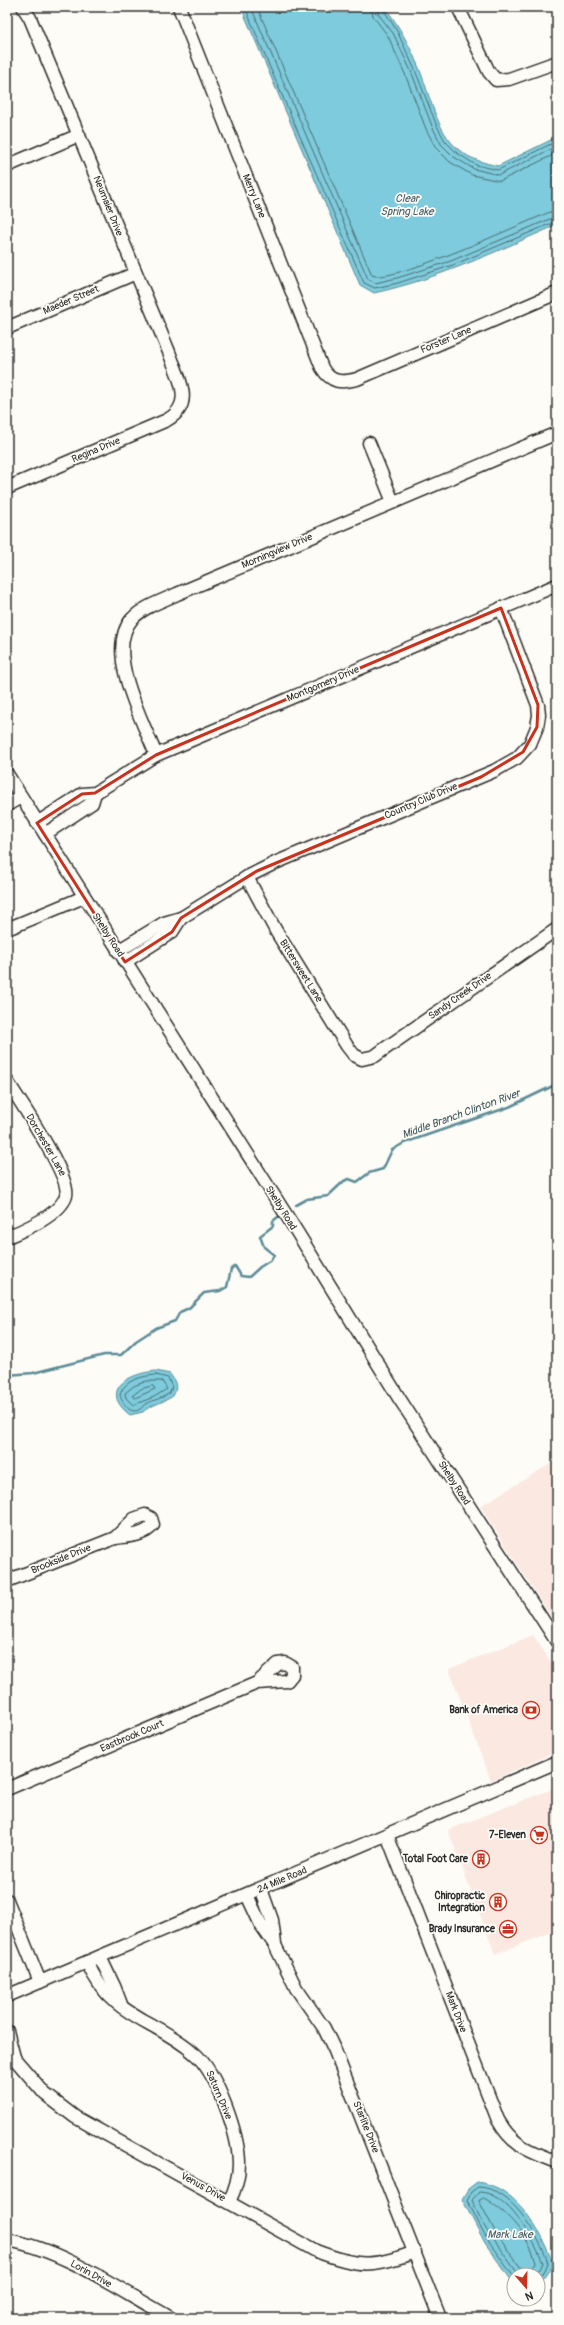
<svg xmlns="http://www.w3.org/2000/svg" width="564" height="2325" font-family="Pangolin,sans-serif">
	<rect width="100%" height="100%" fill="#fdfcf7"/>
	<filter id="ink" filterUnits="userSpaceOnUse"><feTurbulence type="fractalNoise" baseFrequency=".025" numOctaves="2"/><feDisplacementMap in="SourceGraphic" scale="8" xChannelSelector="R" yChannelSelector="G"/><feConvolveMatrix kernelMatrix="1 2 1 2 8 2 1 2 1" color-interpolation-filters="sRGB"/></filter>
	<g filter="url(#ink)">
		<g fill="#fbe8e1">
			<path d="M557 1460V1626L480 1506Z"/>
			<path d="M533 1635 557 1671V1751L491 1781 449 1669Z"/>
			<path d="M557 1787V1946L552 1932 495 1954 448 1830Z"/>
		</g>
		<g fill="#7dcbdc" stroke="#5c8b95">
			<path d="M241 7H385C399 26 410 46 419 68 430 95 436 131 459 150 470 159 484 163 498 166L557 137V225C497 251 438 279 374 293L360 285Z"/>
			<path d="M156 1371 170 1374C176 1382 178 1388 173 1396 165 1402 148 1406 143 1412L130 1415C98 1390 129 1373 156 1371Z"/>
			<path d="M477 2182C517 2186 541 2231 553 2264L547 2275 538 2281V2275H514V2284L485 2243 462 2199 468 2189Z"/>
		</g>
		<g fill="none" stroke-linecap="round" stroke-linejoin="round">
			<g stroke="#4c6b72" stroke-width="1">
				<path d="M245 7 268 63 364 283 375 288 398 283 453 265 557 221"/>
				<path d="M251 7 368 279 375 283 397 278 451 261 557 216"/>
				<path d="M257 7 372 275C390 285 525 222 550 212L557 210"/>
				<path d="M371 7 373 16 388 36 405 74 426 129 436 148 450 162 472 175 500 181 557 153"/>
				<path d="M377 7 378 14 393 33 411 71 432 126 441 144 454 157 474 169 499 175 557 146"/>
				<path d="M382 7 397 31 415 70 436 124 445 141 457 153 476 165 498 170 557 141"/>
				<path d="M156 1375 168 1378 172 1387 170 1393C162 1398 155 1400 147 1403 143 1405 143 1407 140 1409 130 1416 122 1402 120 1395 124 1380 142 1376 156 1375Z"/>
				<path d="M147 1381H162L167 1389 154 1397 133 1405 126 1398 125 1393 134 1386Z"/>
				<path d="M153 1386 155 1389 135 1398 132 1396 141 1389Z"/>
				<path d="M484 2198C508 2212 529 2236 536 2263L526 2272 523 2271 497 2235 479 2201Z"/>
				<path d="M519 2275C502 2251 482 2227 472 2200L479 2192C508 2192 534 2240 543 2263L540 2269 531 2275"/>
				<path d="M514 2277 488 2241 467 2200 471 2192 478 2187C511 2187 539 2236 548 2263L544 2272 538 2276"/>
			</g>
			<g stroke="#5c8b95" stroke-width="2.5">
				<path d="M296 1205 307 1199 328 1196 344 1181 349 1179 357 1182 369 1173 383 1169 392 1150 404 1143 509 1107 557 1084"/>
				<path d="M7 1375 33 1373 104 1355H121L136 1341 156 1328 175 1321 180 1312 189 1308 204 1293 220 1291 227 1287 231 1269 235 1266 241 1276 249 1277 260 1267 271 1260 274 1255 264 1247 260 1236 273 1226V1221L278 1217"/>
			</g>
			<g stroke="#2b2b2b" stroke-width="15">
				<g id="minor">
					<path d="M179 7 322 368C331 383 341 383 357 379L557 293"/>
					<path d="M458 7 489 72 496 80 509 79 557 62"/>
					<path d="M7 166 79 135"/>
					<path d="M7 328 136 273"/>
					<path d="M369 443 393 502"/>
					<path d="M7 488 167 420C196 404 178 377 169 352L30 18 23 7"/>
					<path d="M156 755C143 721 104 651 132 619 143 607 162 601 177 594L557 433"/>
					<path d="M7 774 297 1232 399 1398 557 1642"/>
					<path d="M7 805 21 797"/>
					<path d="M37 823 82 794 95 793 156 755 557 585"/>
					<path d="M45 834 92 803 95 793"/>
					<path d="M247 877 276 931 347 1046 354 1055 362 1059 375 1056 383 1050 557 929"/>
					<path d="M181 918 247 877 275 863 494 771 517 758 530 744 537 727 539 715 538 705 501 608"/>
					<path d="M7 929 84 897"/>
					<path d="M118 951 164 923 181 918 172 932 125 962"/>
					<path d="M7 1081C19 1100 72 1178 66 1196 60 1215 24 1230 7 1237"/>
					<path d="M145 1515 151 1518 153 1525C144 1536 129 1536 115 1538L134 1519Z"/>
					<path d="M7 1581 115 1538"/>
					<path d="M7 1789 257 1683 287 1681 292 1675V1667L285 1663 278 1664 257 1683"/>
					<path d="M387 1835 498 2120C513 2147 530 2151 557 2162"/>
					<path d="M261 1889 272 1920 275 1944"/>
					<path d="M247 1895 261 1925 275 1945 296 1988 324 2028 335 2051 440 2318"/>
					<path d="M7 1900 40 1982"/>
					<path d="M100 1957 114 1986 122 2007"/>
					<path d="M87 1962C112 2019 154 2018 194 2053 217 2072 239 2135 239 2164 239 2178 235 2190 229 2202"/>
					<path d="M7 1996 557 1762"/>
					<path d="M7 2031 14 2057"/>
					<path d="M7 2050 45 2094 75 2117 316 2251C358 2267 372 2268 415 2252"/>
					<path d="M7 2240C62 2249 122 2291 171 2318"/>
				</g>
			</g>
			<use href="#minor" stroke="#fdfcf7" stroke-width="12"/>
		</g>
	</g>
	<path fill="none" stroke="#c8321e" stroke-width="3" stroke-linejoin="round" d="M501 608 538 705 537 727 523 752 481 777 257 871 181 918 172 932 125 962 37 823 82 794 95 793 156 755Z"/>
	<defs>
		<g id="bank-ring" transform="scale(0.9)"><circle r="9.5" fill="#fdfcf7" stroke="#c8321e" stroke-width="1.5"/><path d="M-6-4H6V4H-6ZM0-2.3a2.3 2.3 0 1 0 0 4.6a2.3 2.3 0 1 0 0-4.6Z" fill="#c8321e"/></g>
		<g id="supermarket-ring" transform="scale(0.9)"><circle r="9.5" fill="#fdfcf7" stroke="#c8321e" stroke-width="1.5"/><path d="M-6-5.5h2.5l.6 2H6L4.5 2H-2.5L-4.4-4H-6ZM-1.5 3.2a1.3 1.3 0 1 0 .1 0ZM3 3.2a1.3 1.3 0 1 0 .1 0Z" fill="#c8321e"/></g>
		<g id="building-ring" transform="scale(0.9)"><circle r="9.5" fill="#fdfcf7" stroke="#c8321e" stroke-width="1.5"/><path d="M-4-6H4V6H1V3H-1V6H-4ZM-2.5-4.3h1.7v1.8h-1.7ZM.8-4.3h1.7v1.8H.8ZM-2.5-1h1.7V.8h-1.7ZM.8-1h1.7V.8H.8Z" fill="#c8321e"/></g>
		<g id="office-ring" transform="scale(0.9)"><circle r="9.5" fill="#fdfcf7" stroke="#c8321e" stroke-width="1.5"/><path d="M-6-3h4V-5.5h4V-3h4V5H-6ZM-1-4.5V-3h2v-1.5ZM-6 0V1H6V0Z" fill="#c8321e"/></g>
	</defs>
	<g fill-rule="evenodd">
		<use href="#bank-ring" x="531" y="1710"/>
		<use href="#supermarket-ring" x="539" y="1835"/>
		<use href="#building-ring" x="481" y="1859"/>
		<use href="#building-ring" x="498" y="1902"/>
		<use href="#office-ring" x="508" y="1929"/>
	</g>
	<g text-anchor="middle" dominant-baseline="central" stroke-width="3.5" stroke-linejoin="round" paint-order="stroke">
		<g font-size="10" fill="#2b2b2b" stroke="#fdfcf7">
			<text transform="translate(254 196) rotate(68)">Merry Lane</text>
			<text transform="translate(108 206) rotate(68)">Neumaier Drive</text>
			<text transform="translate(71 300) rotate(-23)">Maeder Street</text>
			<text transform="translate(446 340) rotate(-23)">Forster Lane</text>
			<text transform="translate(96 450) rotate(-23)">Regina Drive</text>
			<text transform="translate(277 551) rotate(-23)">Morningview Drive</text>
			<text transform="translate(323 684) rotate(-23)">Montgomery Drive</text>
			<text transform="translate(421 801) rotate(-23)">Country Club Drive</text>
			<text transform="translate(108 935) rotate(57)">Shelby Road</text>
			<text transform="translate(301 971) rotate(58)">Bittersweet Lane</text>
			<text transform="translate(460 996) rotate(-35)">Sandy Creek Drive</text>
			<text transform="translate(46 1145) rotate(60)">Dorchester Lane</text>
			<text transform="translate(281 1208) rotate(58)">Shelby Road</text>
			<text transform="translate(454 1483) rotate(57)">Shelby Road</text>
			<text transform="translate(61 1559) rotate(-22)">Brookside Drive</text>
			<text transform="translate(132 1736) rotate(-23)">Eastbrook Court</text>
			<text transform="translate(282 1880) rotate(-23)">24 Mile Road</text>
			<text transform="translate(456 2012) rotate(69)">Mark Drive</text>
			<text transform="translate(219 2095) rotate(67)">Saturn Drive</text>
			<text transform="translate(366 2127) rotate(68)">Starlite Drive</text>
			<text transform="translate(203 2187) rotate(29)">Venus Drive</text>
			<text transform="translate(91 2274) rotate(29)">Lorin Drive</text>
		</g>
		<g font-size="10" font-weight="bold" fill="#2b2b2b" stroke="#fdfcf7" text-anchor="end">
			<text x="518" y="1710">Bank of America</text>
			<text x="526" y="1835">7-Eleven</text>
			<text x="468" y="1859">Total Foot Care</text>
			<text x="485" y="1896">Chiropractic<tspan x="485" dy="12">Integration</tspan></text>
			<text x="495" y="1929">Brady Insurance</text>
		</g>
		<g font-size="11" font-style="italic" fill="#445b60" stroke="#fdfcf7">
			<text x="407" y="198">Clear<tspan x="407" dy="13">Spring Lake</tspan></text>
			<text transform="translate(461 1114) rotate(-20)">Middle Branch Clinton River</text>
			<text x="510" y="2234">Mark Lake</text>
		</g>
	</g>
	<rect width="564" height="2325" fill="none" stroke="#fdfcf7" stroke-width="24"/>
	<rect x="12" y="12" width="540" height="2301" fill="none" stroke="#2b2b2b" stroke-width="1.5" filter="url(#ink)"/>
	<g transform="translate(526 2287) rotate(160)"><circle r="19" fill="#fdfcf7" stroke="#a9a8a5"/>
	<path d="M0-3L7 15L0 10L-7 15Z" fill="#c8321e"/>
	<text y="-6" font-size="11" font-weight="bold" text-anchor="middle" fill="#2b2b2b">N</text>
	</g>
</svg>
